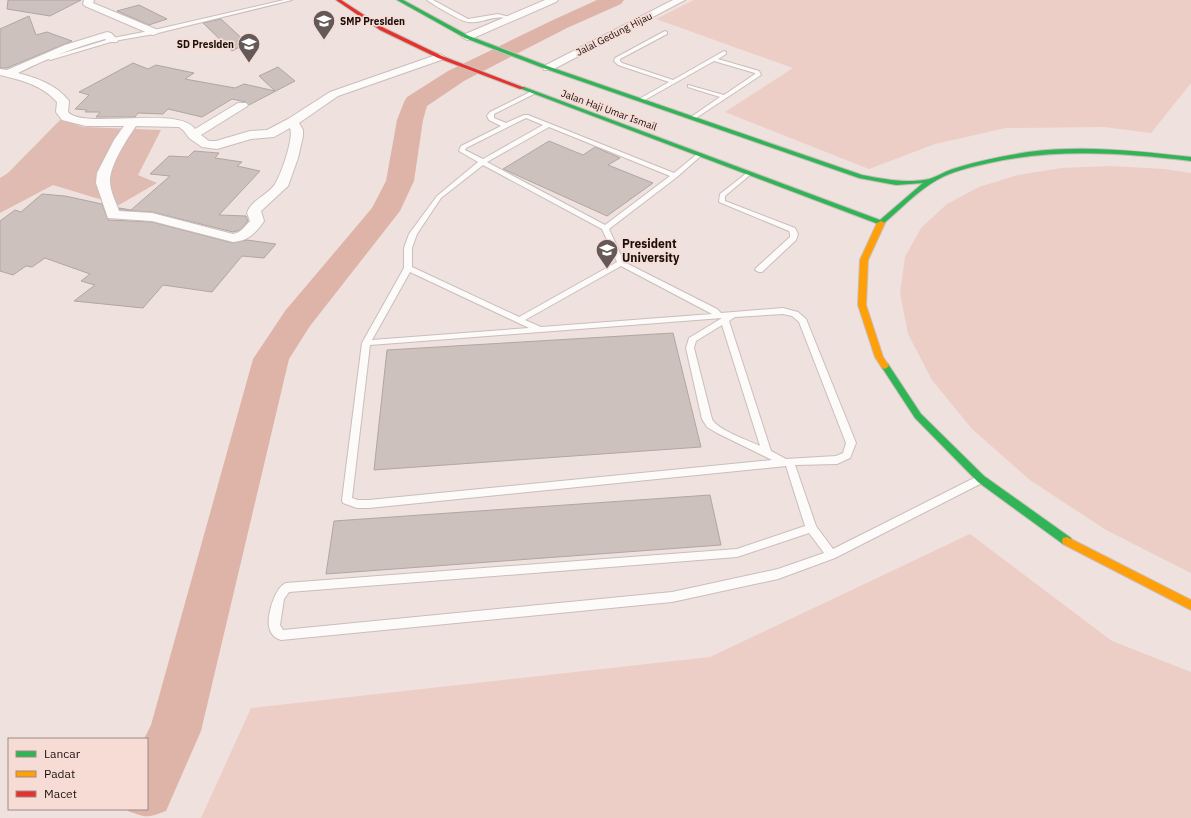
<svg xmlns="http://www.w3.org/2000/svg" width="1191" height="818" font-family="'IBM Plex Sans',sans-serif">
	<rect width="100%" height="100%" fill="#efe1dd"/>
	<g fill="#eccec6">
		<path d="M694 0H1191V83L1151 133 1104 127 1006 128 935 144 869 169 725 112 793 68 656 19Z"/>
		<path d="M1111 166 1164 169 1191 173V573L1106 530 1030 480 972 429 932 380 908 334 900 293 905 257 921 228 947 204 979 187 1018 175 1062 168Z"/>
		<path d="M970 534 1112 641 1191 672V818H201L251 708 710 657Z"/>
	</g>
	<path fill="#e0bbb1" d="M61 119 83 127 161 130 138 175 157 183 119 205 53 185 0 213V178L8 173Z"/>
	<g fill="none" stroke-linecap="round" stroke-linejoin="round">
		<path fill="#dfb4a8" fill-rule="evenodd" d="M597 0H624L621 4 567 28 464 81 427 106 423 120 414 181 400 211 310 326 289 359 201 731 166 811C147 818 147 818 128 811L127 809H147V739H144L151 725 253 359 285 311 372 208 386 181 397 120 404 102 407 97 448 71 553 20Z"/>
	</g>
	<g fill="#ccc1bd" stroke="#b0a6a3">
		<path d="M8 0H81L50 16 7 9Z"/>
		<path d="M139 5 167 19 149 25 117 11Z"/>
		<path d="M29 16 36 35 47 32 72 41 7 68H0V29Z"/>
		<path d="M221 19 247 43 232 51 203 23Z"/>
		<path d="M133 63 148 69 156 65 194 73 185 79 235 88 244 84 275 91 259 76 278 67 295 81 249 105 246 102 232 99 202 117 168 109 163 114 138 113 135 117H96L100 112H85L87 110 75 109 89 95 79 92Z"/>
		<path d="M549 141 583 155 595 147 620 158 608 165 653 183 607 216 503 169Z"/>
		<path d="M194 151 219 153 215 158 242 162 237 166 260 171 219 215 246 216 248 221 240 230 233 232 152 212 120 210 119 208 131 210 170 176 150 174 169 156 188 157Z"/>
		<path d="M42 194 65 196 102 204 108 220 152 222 233 243 247 240 276 244 264 258 242 256 212 292 163 285 143 308 74 301 95 285 81 281 90 274 45 258 32 267 26 266 13 275 0 271V221L15 210 21 212Z"/>
		<path d="M673 333 701 447 374 470 387 350Z"/>
		<path d="M710 495 721 545 326 574 334 521Z"/>
	</g>
	<g fill="none" stroke-linecap="round" stroke-linejoin="round">
		<g stroke="#c9bebb" stroke-width="2">
			<g id="lane">
				<path d="M284 0H292L154 34 114 41 50 60 47 58 113 38 154 30Z"/>
				<path d="M427 0H433L468 19 498 14 513 18 511 19C490 14 485 24 468 22 462 22 432 4 427 0Z"/>
				<path d="M665 31 667 32V34L620 59V61L622 63 673 80 724 51 726 52V54L718 59 759 71 761 75 693 120 691 119V117L720 97 688 87V85L724 95 755 74V73L714 61 643 101H639V99L669 82 618 65 614 61 615 58Z"/>
				<path d="M532 91 535 93 534 94 494 114V118L506 123 524 115H528L674 173 697 154 702 155 677 177 609 229 624 262 717 309 721 313 783 308 798 312 806 319 856 443 850 458 837 464 795 465 816 526 833 549 978 476H984L986 479 984 482 835 558 778 579 672 602 281 640C274 638 270 633 269 626 267 615 275 587 286 583L737 549 805 526 786 466 369 508H357L343 503 342 500 362 343 404 268V248L409 234 437 196 478 162 459 151 461 146 501 126 489 120 487 116 490 112ZM526 118 543 125 483 159 465 150 466 148ZM549 127 670 176 605 225 487 162ZM483 165 602 229 617 262 519 317 412 267V248L417 234 441 198ZM621 266 712 314 541 327 525 320ZM410 272 529 328 372 340ZM783 314 792 316 799 322 846 443 843 453 836 456 786 459 771 451 729 321 735 317ZM722 318 689 338 686 348 702 419 707 427 717 433 772 460 369 500H358L352 498 370 345ZM722 325 760 446C748 440 717 430 712 419L694 348 696 341ZM809 533 824 553 778 569 672 592 283 630 280 625 284 599 289 592 737 557Z"/>
				<path d="M748 172 750 173V175L725 196V201L795 228 798 234 796 240 762 272H759L755 270 756 268 790 237V234L789 231 719 202 720 194Z"/>
			</g>
		</g>
		<g stroke="#c9bebb" stroke-width="2">
			<g id="street">
				<path d="M84 0H94L93 3 158 30 159 32 154 35 150 34 85 6 83 4Z"/>
				<path d="M545 0H558L556 2 471 39 467 40 462 37 463 35Z"/>
				<path d="M673 0H685L552 70H544L543 68 544 66Z"/>
				<path d="M107 32 111 33 118 40 117 42H109L105 39C75 47 46 59 18 73 37 78 57 85 69 101L68 112C83 130 177 105 195 129L238 103H246L248 105 246 107 201 135 209 141H216L250 131 267 130 288 119 330 92 436 55 440 54 445 57 444 59 338 96 299 123 303 130V136L298 158 288 186 261 211 264 221C256 233 248 241 233 242L152 221 108 218 96 183 97 173 114 140 124 126H86L62 120 56 112 57 102C42 85 21 80 0 75V69L7 70 65 45ZM136 126 179 127 184 131 189 138 202 147 217 149 251 139 274 137 290 128C294 138 281 175 275 184 268 195 251 200 247 213L250 221C245 226 241 233 233 234L152 213 119 211C116 202 110 191 110 181 110 165 127 139 136 126Z"/>
			</g>
		</g>
		<g stroke="#c9bebb" stroke-width="2">
			<g id="fast">
				<path d="M397 0H403L469 36 550 67 862 175C884 179 907 184 929 179 936 177 948 170 956 168 980 160 1004 156 1028 152 1082 145 1137 151 1191 157V161C1123 153 1056 148 989 163 971 167 953 171 937 180 917 191 901 209 883 224L881 225 519 88 524 87 880 220 923 183 896 185 859 178 546 69 465 38Z"/>
				<path d="M885 363 888 364 921 414 984 476 1071 538 1072 541 1071 544 1067 545 1063 544 978 482 915 418 881 366Z"/>
			</g>
		</g>
		<g stroke="#c9bebb" stroke-width="2">
			<g id="slow">
				<path d="M881 221 885 223 868 260 866 305 883 357 889 366 885 369 882 368 875 357 858 305 860 260 877 223Z"/>
				<path d="M1067 537 1191 600V610L1063 544 1062 541 1063 538Z"/>
			</g>
		</g>
		<g stroke="#c9bebb" stroke-width="2">
			<path id="jam" d="M336 0H341L384 28 442 56 525 88 520 89 438 58 380 30Z"/>
		</g>
		<use href="#lane" fill="#fdfafa" fill-rule="evenodd"/>
		<use href="#street" fill="#fdfafa" fill-rule="evenodd"/>
		<use href="#fast" fill="#30b455" fill-rule="evenodd"/>
		<use href="#slow" fill="#ff9f0a" fill-rule="evenodd"/>
		<use href="#jam" fill="#e5322d" fill-rule="evenodd"/>
	</g>
	<defs>
		<g id="school-pin" transform="scale(1.15)"><path d="M0 17L-7.5 6A9.5 9.5 0 1 1 7.5 6Z" fill="#645956" stroke="#f7dcd5"/><path d="M0-5L7-2L0 1L-7-2ZM-4 1L0 2.5L4 1V4Q0 6-4 4Z" fill="#fff"/></g>
		<g id="university-pin" transform="scale(1.15)"><path d="M0 17L-7.5 6A9.5 9.5 0 1 1 7.5 6Z" fill="#645956" stroke="#f7dcd5"/><path d="M0-5L7-2L0 1L-7-2ZM-4 1L0 2.5L4 1V4Q0 6-4 4Z" fill="#fff"/></g>
	</defs>
	<g fill-rule="evenodd">
		<use href="#school-pin" x="324" y="21"/>
		<use href="#school-pin" x="249" y="44"/>
		<use href="#university-pin" x="607" y="250"/>
	</g>
	<g text-anchor="middle" dominant-baseline="central" stroke-width="3.5" stroke-linejoin="round" paint-order="stroke">
		<g font-size="10" font-weight="bold" fill="#19100e" stroke="#f7dcd5" text-anchor="start">
			<text x="340" y="21">SMP Presiden</text>
			<text x="234" y="44" text-anchor="end">SD Presiden</text>
		</g>
		<g font-size="10" fill="#19100e" stroke="#f7dcd5">
			<text transform="translate(614 34) rotate(-27)">Jalal Gedung Hijau</text>
			<text transform="translate(609 110) rotate(20)">Jalan Haji Umar Ismail</text>
		</g>
		<g font-size="12" font-weight="bold" fill="#19100e" stroke="#f7dcd5" text-anchor="start">
			<text x="622" y="243">President<tspan x="622" dy="14">University</tspan></text>
		</g>
	</g>
	<rect x="8" y="738" width="140" height="72" fill="#f7dcd5" stroke="#9e8a85"/>
	<rect x="16" y="751" width="20" height="6" fill="#30b455" stroke="#9e8a85"/>
	<text x="44" y="758" font-size="12" fill="#19100e">Lancar</text>
	<rect x="16" y="771" width="20" height="6" fill="#ff9f0a" stroke="#9e8a85"/>
	<text x="44" y="778" font-size="12" fill="#19100e">Padat</text>
	<rect x="16" y="791" width="20" height="6" fill="#e5322d" stroke="#9e8a85"/>
	<text x="44" y="798" font-size="12" fill="#19100e">Macet</text>
</svg>
